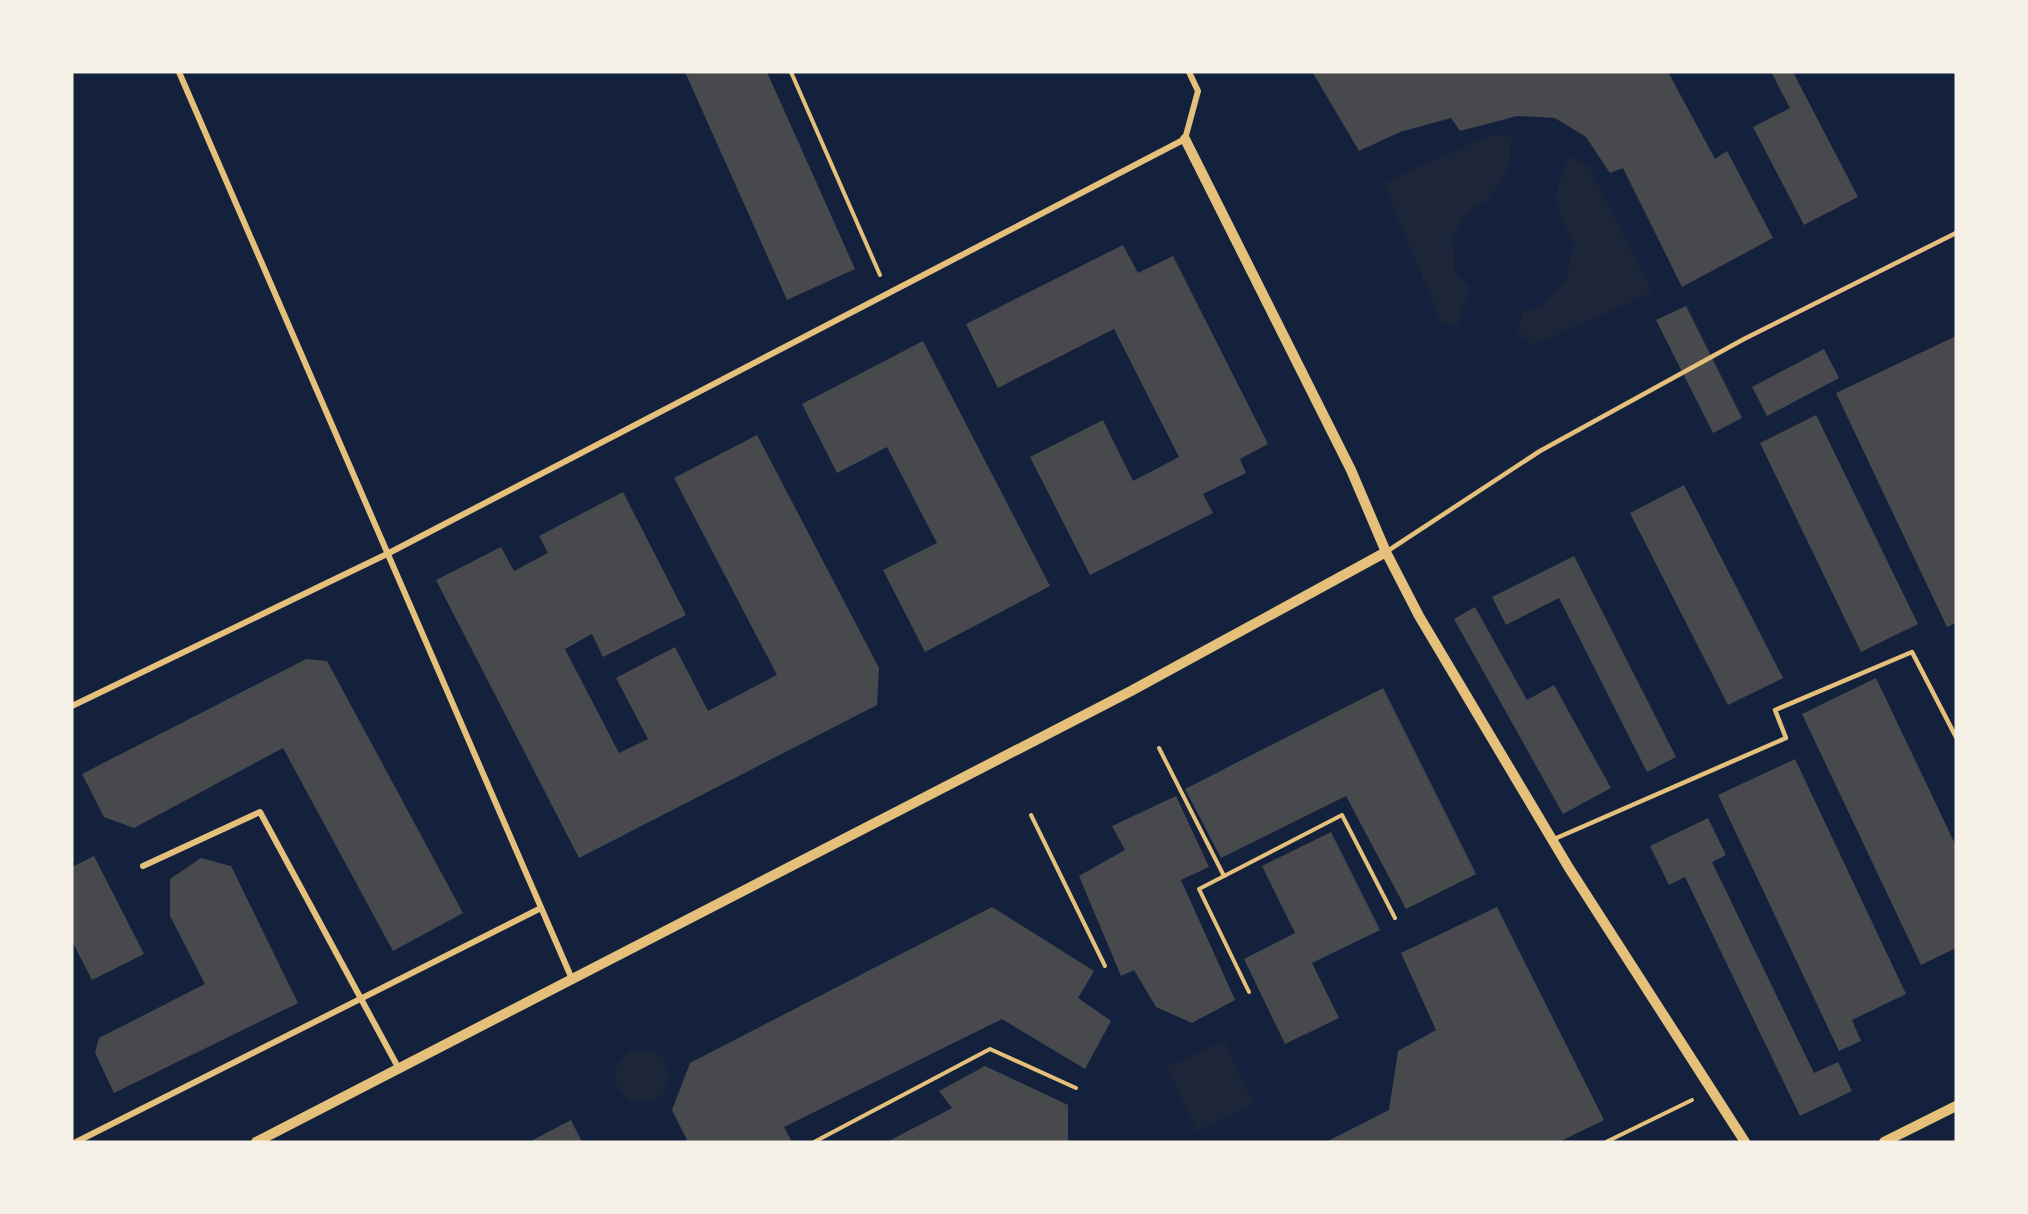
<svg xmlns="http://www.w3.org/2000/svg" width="2028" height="1214" font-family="Quicksand,sans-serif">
	<rect width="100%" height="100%" fill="#14213d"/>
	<g fill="#1d2539">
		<path d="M1489 135H1512L1508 169 1490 199 1471 209 1452 236 1455 273 1470 286 1457 326 1442 324 1383 183Z"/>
		<path d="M1570 155 1589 167 1653 292 1534 345 1517 332 1524 310 1540 308 1567 279 1573 242 1560 217 1555 195Z"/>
		<path d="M1224 1041 1254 1104 1197 1132 1167 1067Z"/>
		<circle cx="642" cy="1076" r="27"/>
	</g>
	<g fill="#48494c">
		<path d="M685 72H767L855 269 787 300Z"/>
		<path d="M1316 72H1668L1715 159 1727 151 1773 238 1682 287 1623 168 1610 173 1586 137 1555 118 1517 116 1460 131 1451 118 1400 132 1359 151 1313 73Z"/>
		<path d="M1771 72H1793L1858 197 1804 225 1753 127 1790 108Z"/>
		<path d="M1123 245 1138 273 1173 256 1268 444 1240 459 1246 473 1203 494 1213 513 1090 575 1030 457 1103 420 1133 481 1179 457 1114 329 998 388 966 324Z"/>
		<path d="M1686 306 1742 418 1713 433 1656 320Z"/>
		<path d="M1956 336V623L1947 627 1836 393Z"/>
		<path d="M923 341 1050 586 925 652 883 570 937 543 887 447 837 473 802 404Z"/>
		<path d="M1824 349 1839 378 1767 416 1752 387Z"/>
		<path d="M1816 415 1918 624 1861 652 1760 443Z"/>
		<path d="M757 435 879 668 877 705 579 858 436 580 501 547 514 571 548 553 539 536 623 492 686 615 603 657 592 634 565 649 619 753 648 739 616 678 675 647 708 711 777 675 674 478Z"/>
		<path d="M1684 485 1783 678 1728 705 1630 513Z"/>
		<path d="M1574 556 1676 757 1647 772 1559 598 1506 625 1492 597Z"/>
		<path d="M1475 607 1527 700 1554 685 1611 788 1563 814 1454 619Z"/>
		<path d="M306 659 327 661 463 913 393 951 283 748 134 828 104 817 82 774Z"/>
		<path d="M1876 678 1956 846V948L1921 965 1802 714Z"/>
		<path d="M1383 688 1476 874 1406 909 1346 796 1221 858 1185 789Z"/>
		<path d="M1795 759 1906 994 1852 1020 1861 1041 1839 1051 1718 795Z"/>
		<path d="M1176 796 1209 867 1181 880 1235 1000 1192 1023 1156 1007 1134 970 1121 976 1079 876 1125 850 1112 826Z"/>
		<path d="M1708 818 1726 855 1712 862 1814 1073 1838 1062 1852 1091 1800 1116 1685 877 1669 885 1650 846Z"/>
		<path d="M1331 832 1380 930 1312 963 1339 1018 1285 1044 1244 959 1295 933 1262 866Z"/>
		<path d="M94 856 144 954 92 980 72 941V867Z"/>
		<path d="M201 858 231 866 298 1003 114 1093 95 1053 99 1038 205 984 170 916V879Z"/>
		<path d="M992 907 1094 971 1078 998 1111 1021 1085 1069 1002 1019 784 1127 792 1142H688L672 1110 690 1063Z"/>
		<path d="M1497 907 1604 1120 1559 1142H1326L1389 1110 1398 1051 1436 1030 1401 953Z"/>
		<path d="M985 1066 1068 1105V1142H887L952 1108 939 1091Z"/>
		<path d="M571 1120 582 1142H529Z"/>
	</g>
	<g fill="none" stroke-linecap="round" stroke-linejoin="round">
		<g stroke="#e5c07b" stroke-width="4">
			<path d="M791 72 880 275"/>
			<path d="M1159 748 1224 876"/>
			<path d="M1031 815 1105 966"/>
			<path d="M1249 992 1199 889 1342 815 1395 918"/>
			<path d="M814 1142 990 1049 1076 1088"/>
			<path d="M1606 1142 1692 1100"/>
		</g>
		<g stroke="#e5c07b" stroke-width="4.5">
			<path d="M1386 552 1540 451 1744 339 1956 233"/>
			<path d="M1552 840 1786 738 1775 710 1912 652 1956 737"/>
		</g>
		<g stroke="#e5c07b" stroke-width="6">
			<path d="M179 72 572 979"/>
			<path d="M72 706 387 554 1185 139 1198 91 1189 72"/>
			<path d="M143 866 260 812 399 1069"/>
			<path d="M76 1142 541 908"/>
		</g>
		<g stroke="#e5c07b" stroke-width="10">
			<path d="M1185 139 1351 470 1386 552 1419 616 1569 868 1745 1142"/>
			<path d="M256 1142 1131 691 1386 552"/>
			<path d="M1884 1142 1956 1106"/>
		</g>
	</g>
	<rect width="2028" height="1214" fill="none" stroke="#f6f1e7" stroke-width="147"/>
</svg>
